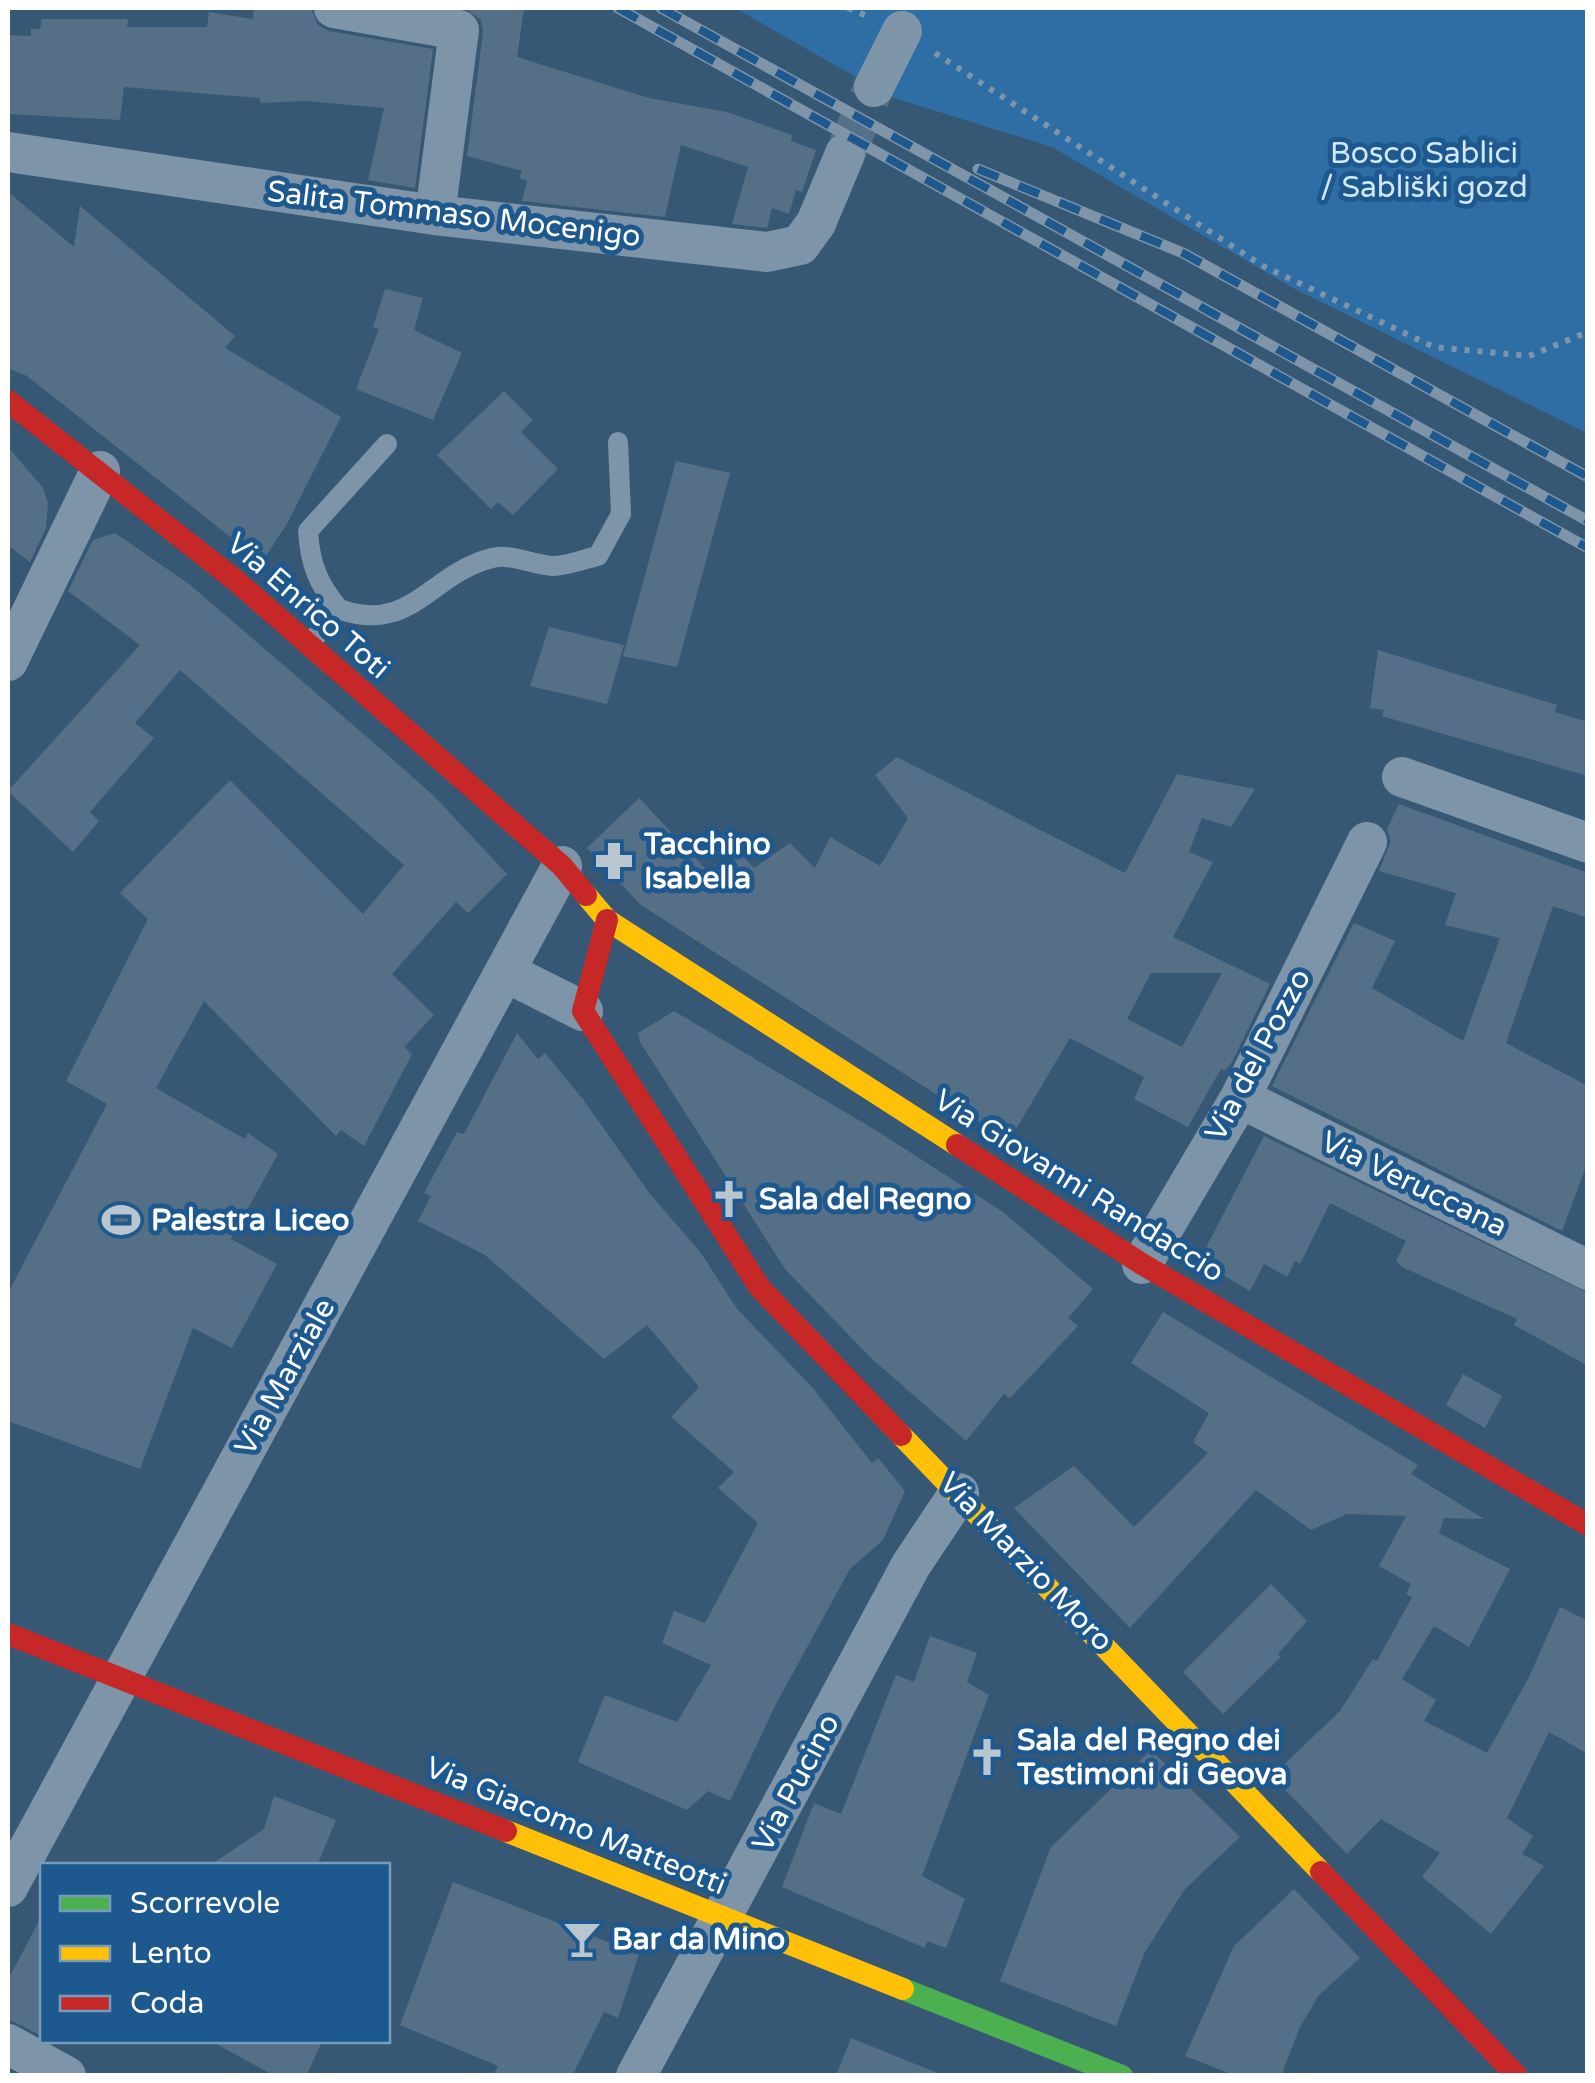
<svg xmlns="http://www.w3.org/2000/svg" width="1595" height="2083" font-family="'Varela Round',sans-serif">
	<rect width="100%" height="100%" fill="#375875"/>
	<path fill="#2e6ea4" d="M735 8H1587V433L1293 288 1052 147 891 97Z"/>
	<g fill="#556f86" fill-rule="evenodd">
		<path d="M254 8H311L318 25 329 31 433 49 415 188 368 180 384 108 306 101 260 103V98L124 87 120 120 8 114V35L31 36V29H40L42 19H128L127 27H207L209 12 253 19Z"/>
		<path d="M465 8H524L517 57 649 98 727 112 792 135 791 141 816 150 802 192 796 190 789 214 772 208 767 228 732 224 748 167 681 145 665 217 522 201 527 181 519 178 522 171 467 156 483 32 481 20Z"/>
		<path d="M8 192 74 247 80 206 235 336 225 348 341 417 288 522 262 562 27 376 8 368Z"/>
		<path d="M385 289 423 298 414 330 462 353 433 420 356 389 379 329 373 327Z"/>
		<path d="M504 391 533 420 521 432 558 469 513 515 498 502 491 509 437 455Z"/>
		<path d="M8 447 43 488 48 503 46 528 30 562 8 545Z"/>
		<path d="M676 461 730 473 677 667 623 656Z"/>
		<path d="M115 533 189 584 374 743 434 796 507 874 468 913 456 902 392 974 434 1015 404 1047 412 1054 364 1146 341 1130 336 1136 204 1001 156 1088 245 1139 248 1133 278 1154 231 1239 277 1264 232 1348 193 1328 140 1469 8 1421V1293L107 1104 66 1081 148 919 120 893 230 780 363 914 404 865 180 670 135 723 154 738 90 812 99 821 73 852 8 791 140 645 68 591 93 540Z"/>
		<path d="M549 627 624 645 607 704 530 686Z"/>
		<path d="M1378 650 1557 705 1555 712 1588 722V776L1382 716 1384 710 1370 708Z"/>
		<path d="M897 757 1125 873 1177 774 1255 789 1231 827 1202 818 1189 852 1213 862 1173 937 1270 984 1232 1062 1225 1071 1221 1069 1188 1127 1134 1099 1144 1077 1070 1038 1009 1141 641 905 587 848 639 798 714 878 741 854 754 868 790 843 815 868 830 837 880 866 908 818 875 775ZM1151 973H1222L1182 1047 1127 1019Z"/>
		<path d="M1399 804 1588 873V918L1553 906 1506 1043 1588 1086V1161L1562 1231 1272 1086 1354 923 1395 941 1372 988 1463 1041 1500 938 1445 925 1456 893 1379 871 1391 841 1387 829Z"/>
		<path d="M674 1011 877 1131 1003 1212 1093 1289 1068 1318 1078 1326 1010 1398 1004 1394 966 1441 871 1358 785 1269 640 1042 638 1033Z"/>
		<path d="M517 1033 538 1059 545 1053 582 1098 650 1194 701 1253 737 1309 812 1387 872 1463 878 1458 905 1491 883 1540 850 1569 777 1702 730 1801 708 1791 687 1810 578 1762 605 1695 677 1722 711 1665 662 1643 674 1611 705 1623 758 1523 718 1488 734 1472 671 1417 699 1387 647 1325 604 1359 485 1255 418 1221 431 1196 424 1193 457 1132 464 1134Z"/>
		<path d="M1264 1136 1588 1293V1366L1514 1325 1517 1319 1402 1267 1396 1261 1406 1241 1330 1203 1300 1264 1295 1261 1287 1277 1264 1264 1250 1291 1199 1261Z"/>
		<path d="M1163 1312 1418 1465 1411 1474 1484 1519 1444 1518 1439 1533 1510 1569 1469 1647 1434 1626 1402 1679 1436 1700 1424 1721 1487 1753 1529 1677 1560 1607 1588 1621V1754L1549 1732 1507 1818 1533 1836 1522 1854 1544 1866 1491 1934 1422 1877 1440 1853 1381 1819 1347 1854 1272 1776 1340 1711 1373 1659 1377 1661 1412 1597 1406 1594 1411 1584 1379 1566 1406 1516 1347 1514 1311 1530 1256 1490 1130 1628 1014 1508 1074 1466 1134 1527 1208 1453 1193 1442 1209 1413 1131 1363Z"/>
		<path d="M1463 1374 1502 1396 1485 1428 1446 1405Z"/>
		<path d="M1271 1584 1307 1621 1278 1654 1281 1657 1223 1714 1183 1672Z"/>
		<path d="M930 1636 977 1653 967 1682 989 1695 922 1876 965 1899 946 1948 927 1941 925 1948 782 1887 814 1803 841 1814 896 1675 914 1682Z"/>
		<path d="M1151 1750 1240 1837 1184 1890 1145 1952 1116 2026 1000 1981 1051 1847Z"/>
		<path d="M274 1796 336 1820 317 1866H209L264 1829Z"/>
		<path d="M453 1882 639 1954 618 2018 604 2012 572 2076H493L498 2066 400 2025Z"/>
		<path d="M1294 1889 1360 1958 1319 1995 1300 2027 1281 2076H1236L1185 2056 1234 1946Z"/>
		<path d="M42 1915V2036L8 2019V1980Z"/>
		<path d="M851 2038 940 2074V2076H836Z"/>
		<path d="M209 2040H323L306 2076H275Z"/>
	</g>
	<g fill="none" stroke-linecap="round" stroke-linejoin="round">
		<path stroke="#55718a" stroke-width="40" stroke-dasharray="40 20" stroke-linecap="butt" d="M845 154 874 87"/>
		<g stroke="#7e95a9" stroke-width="6" stroke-dasharray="5 8" stroke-linecap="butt">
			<path d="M848 8 867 16"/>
			<path d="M935 53 1263 266 1434 347 1529 356 1588 332"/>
		</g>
		<g stroke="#7e95a9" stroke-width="20">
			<path d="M339 609C318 584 310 564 308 531L387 444"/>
			<path d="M309 644 339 609C411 635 429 574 492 558 510 553 533 565 553 566 567 566 584 559 598 556L621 514 618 442"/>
		</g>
		<g stroke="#7e95a9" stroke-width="40">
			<path d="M334 8 459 30 435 215"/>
			<path d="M874 87 902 31"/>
			<path d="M8 152 435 215 767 252 800 245 816 223 845 154"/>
			<path d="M8 661 100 471"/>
			<path d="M1402 777 1588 843"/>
			<path d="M507 973 583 1011"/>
			<path d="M1240 1098 1588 1270"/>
			<path d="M1142 1264 1240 1098 1367 842"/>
			<path d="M8 1887 562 866"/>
			<path d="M8 2044 66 2076"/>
			<path d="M636 2076 911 1565 959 1493"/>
		</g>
		<path stroke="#4caf50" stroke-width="22" d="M903 1989 1122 2076"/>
		<g stroke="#ffc107" stroke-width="22">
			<path d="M586 895 607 920 957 1145"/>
			<path d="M901 1435 1321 1872"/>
			<path d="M506 1831 903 1989"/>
		</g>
		<g stroke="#c62828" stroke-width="22">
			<path d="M8 401 235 580 562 866 586 895"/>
			<path d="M607 920 583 1011 760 1288 901 1435"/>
			<path d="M957 1145 1142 1264 1588 1525"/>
			<path d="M8 1634 506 1831"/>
			<path d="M1321 1872 1517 2076"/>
		</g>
		<g stroke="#7f94a8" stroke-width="11">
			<g id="rail">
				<path d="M618 8 1588 548"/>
				<path d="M661 8 1588 521"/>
				<path d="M978 169 1183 253 1588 477"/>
			</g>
		</g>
		<use href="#rail" stroke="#1d598f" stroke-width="8" stroke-dasharray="22" stroke-linecap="butt"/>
	</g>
	<defs>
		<g id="pharmacy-bare" transform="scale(3)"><path d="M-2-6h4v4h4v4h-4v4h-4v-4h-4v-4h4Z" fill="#b9c5cf" stroke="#1d598f" stroke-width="2.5" paint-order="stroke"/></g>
		<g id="church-bare" transform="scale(3)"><path d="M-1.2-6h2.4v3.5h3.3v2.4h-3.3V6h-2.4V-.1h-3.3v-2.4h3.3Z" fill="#b9c5cf" stroke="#1d598f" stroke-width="2.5" paint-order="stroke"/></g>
		<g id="stadium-bare" transform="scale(3)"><path d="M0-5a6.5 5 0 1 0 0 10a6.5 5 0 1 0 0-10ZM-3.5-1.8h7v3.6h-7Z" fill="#b9c5cf" stroke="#1d598f" stroke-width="2.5" paint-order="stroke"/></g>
		<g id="bar-bare" transform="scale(3)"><path d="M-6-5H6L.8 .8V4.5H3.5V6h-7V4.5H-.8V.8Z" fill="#b9c5cf" stroke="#1d598f" stroke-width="2.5" paint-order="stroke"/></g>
	</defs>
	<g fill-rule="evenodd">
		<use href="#pharmacy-bare" x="614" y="861"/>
		<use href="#church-bare" x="729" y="1199"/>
		<use href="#stadium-bare" x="121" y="1220"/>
		<use href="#church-bare" x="987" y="1757"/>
		<use href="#bar-bare" x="582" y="1939"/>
	</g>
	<g text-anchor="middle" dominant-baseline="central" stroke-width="10" stroke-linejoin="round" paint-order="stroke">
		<g font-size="30" fill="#d1e7fa" stroke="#1d598f">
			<text x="1424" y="153">Bosco Sablici<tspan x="1424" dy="34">/ Sabliški gozd</tspan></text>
		</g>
		<g font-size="30" fill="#fff" stroke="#1d598f">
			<text transform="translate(454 214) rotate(7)">Salita Tommaso Mocenigo</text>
			<text transform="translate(308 606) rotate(41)">Via Enrico Toti</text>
			<text transform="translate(1258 1055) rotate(-62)">Via del Pozzo</text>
			<text transform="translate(1414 1184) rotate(26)">Via Veruccana</text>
			<text transform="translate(1079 1186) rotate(32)">Via Giovanni Randaccio</text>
			<text transform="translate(285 1377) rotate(-61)">Via Marziale</text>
			<text transform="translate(1026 1562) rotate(46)">Via Marzio Moro</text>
			<text transform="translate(796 1783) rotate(-62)">Via Pucino</text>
			<text transform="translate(576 1826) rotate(22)">Via Giacomo Matteotti</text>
		</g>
		<g font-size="30" font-weight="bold" fill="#fff" stroke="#1d598f" text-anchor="start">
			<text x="644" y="844">Tacchino<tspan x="644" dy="34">Isabella</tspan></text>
			<text x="759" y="1199">Sala del Regno</text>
			<text x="151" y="1220">Palestra Liceo</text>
			<text x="1017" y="1740">Sala del Regno dei<tspan x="1017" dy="34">Testimoni di Geova</tspan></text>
			<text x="612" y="1939">Bar da Mino</text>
		</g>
	</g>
	<rect width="1595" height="2083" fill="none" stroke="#ffffff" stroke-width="20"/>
	<rect x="40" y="1863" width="350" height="180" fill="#1d598f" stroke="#779bbc" stroke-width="2.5"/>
	<rect x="60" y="1896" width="50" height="15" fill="#4caf50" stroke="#779bbc" stroke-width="2.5"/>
	<text x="130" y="1913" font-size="30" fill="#ffffff">Scorrevole</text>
	<rect x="60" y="1946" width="50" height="15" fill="#ffc107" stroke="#779bbc" stroke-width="2.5"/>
	<text x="130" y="1963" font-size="30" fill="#ffffff">Lento</text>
	<rect x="60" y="1996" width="50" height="15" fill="#c62828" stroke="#779bbc" stroke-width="2.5"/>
	<text x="130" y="2013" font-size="30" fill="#ffffff">Coda</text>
</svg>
